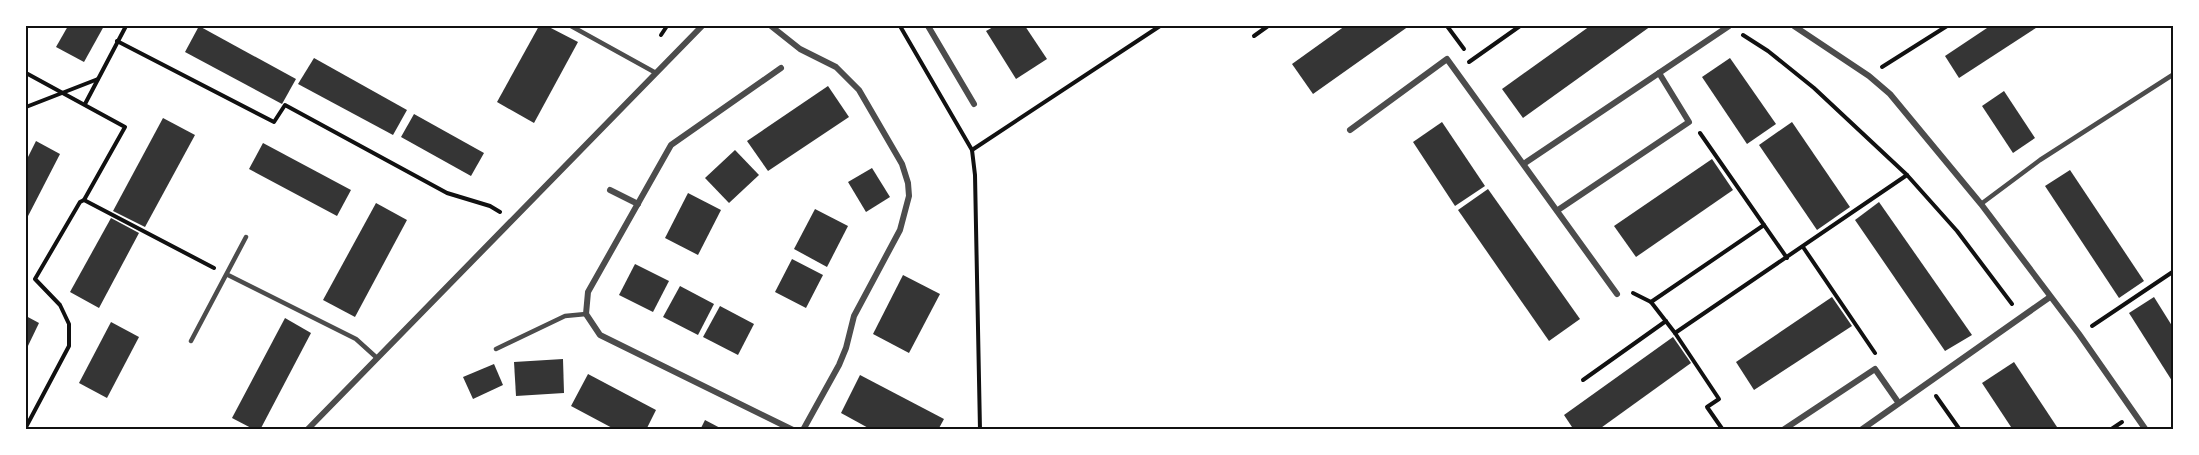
<svg xmlns="http://www.w3.org/2000/svg" width="2199" height="455" font-family="Quicksand,sans-serif">
	<rect width="100%" height="100%" fill="#fff"/>
	<g fill="#353535">
		<path d="M68 26H104L84 62 56 47Z"/>
		<path d="M199 26 296 79 282 104 185 52Z"/>
		<path d="M539 26H547L578 42 534 123 497 102Z"/>
		<path d="M995 26H1025L1047 59 1016 79 986 31Z"/>
		<path d="M1345 26H1409L1313 94 1292 64Z"/>
		<path d="M1590 26H1651L1523 118 1502 89Z"/>
		<path d="M1990 26H2039L1959 78 1945 56Z"/>
		<path d="M314 58 407 110 393 135 298 84Z"/>
		<path d="M1730 58 1776 124 1747 144 1702 77Z"/>
		<path d="M828 86 849 117 768 171 747 141Z"/>
		<path d="M2004 91 2035 138 2013 153 1982 106Z"/>
		<path d="M414 114 484 153 471 176 401 137Z"/>
		<path d="M163 118 195 135 145 227 113 211Z"/>
		<path d="M1442 122 1485 186 1455 206 1413 142Z"/>
		<path d="M1792 122 1850 207 1817 230 1759 145Z"/>
		<path d="M36 141 60 154 26 220V161Z"/>
		<path d="M263 143 351 190 337 216 249 169Z"/>
		<path d="M735 150 759 175 729 203 705 178Z"/>
		<path d="M1712 159 1733 190 1636 257 1614 226Z"/>
		<path d="M872 168 890 197 866 212 848 182Z"/>
		<path d="M2070 170 2144 281 2119 298 2045 186Z"/>
		<path d="M1488 189 1580 319 1549 341 1458 210Z"/>
		<path d="M688 193 721 210 698 255 665 238Z"/>
		<path d="M1879 202 1972 335 1945 351 1855 220Z"/>
		<path d="M376 203 407 220 355 317 323 300Z"/>
		<path d="M815 209 848 226 827 267 794 249Z"/>
		<path d="M111 218 139 233 99 308 70 292Z"/>
		<path d="M792 259 823 275 806 308 775 292Z"/>
		<path d="M635 264 669 281 653 312 619 295Z"/>
		<path d="M903 275 940 294 909 353 873 334Z"/>
		<path d="M680 286 714 304 698 335 663 317Z"/>
		<path d="M1832 297 1852 326 1754 390 1736 362Z"/>
		<path d="M2154 297 2174 329V384L2129 313Z"/>
		<path d="M720 306 754 324 738 355 703 337Z"/>
		<path d="M26 316 39 323 26 350Z"/>
		<path d="M285 318 311 333 260 430H255L232 418Z"/>
		<path d="M111 322 139 337 107 398 79 383Z"/>
		<path d="M1673 337 1691 363 1598 430H1574L1564 415Z"/>
		<path d="M563 359 564 393 516 396 514 362Z"/>
		<path d="M2014 362 2059 430H2013L1982 383Z"/>
		<path d="M494 364 503 385 473 399 463 377Z"/>
		<path d="M588 374 656 410 646 430H616L571 406Z"/>
		<path d="M860 375 944 419 938 430H872L841 413Z"/>
		<path d="M705 420 724 430H700Z"/>
	</g>
	<g fill="none" stroke-linecap="round" stroke-linejoin="round">
		<g stroke="#111" stroke-width="4">
			<path d="M900 26 972 150 975 175 980 430"/>
			<path d="M1447 26 1464 49"/>
			<path d="M661 35 667 26"/>
			<path d="M1743 35 1768 51 1814 88 1907 175 1957 231 2012 304"/>
			<path d="M1254 36 1268 26"/>
			<path d="M117 41 274 122 285 105 447 193 490 206 500 212"/>
			<path d="M1469 62 1520 26"/>
			<path d="M1882 67 1947 26"/>
			<path d="M26 73 125 127 84 200 80 202 35 279 60 305 69 324V346L26 427"/>
			<path d="M85 104 126 26"/>
			<path d="M26 107 98 79"/>
			<path d="M1700 133 1787 258"/>
			<path d="M972 150 1160 26"/>
			<path d="M84 200 214 268"/>
			<path d="M1803 247 1875 353"/>
			<path d="M1633 293 1651 302 1675 333 1719 399 1707 407 1723 430"/>
			<path d="M1651 302 1764 225"/>
			<path d="M2092 326 2174 271"/>
			<path d="M1675 333 1907 175"/>
			<path d="M1583 380 1666 321"/>
			<path d="M1936 396 1960 430"/>
			<path d="M2110 430 2122 422"/>
		</g>
		<g stroke="#4c4c4c" stroke-width="4.5">
			<path d="M571 26 656 73"/>
			<path d="M1981 204 2040 160 2174 74"/>
			<path d="M228 275 356 339 377 358"/>
			<path d="M191 341 246 237"/>
			<path d="M496 349 565 316 586 314"/>
		</g>
		<g stroke="#4c4c4c" stroke-width="6">
			<path d="M771 26 800 49 836 67 859 90 902 164 908 183 909 196 900 230 854 316 846 348 839 365 803 430"/>
			<path d="M928 26 974 104"/>
			<path d="M1794 26 1869 76 1890 94 1981 204 2079 334 2146 430"/>
			<path d="M781 68 671 145 588 292 586 314 600 335 793 430"/>
			<path d="M1350 130 1447 59 1617 294"/>
			<path d="M1525 163 1729 26"/>
			<path d="M610 190 638 204"/>
			<path d="M1558 210 1689 122 1659 73"/>
			<path d="M307 430 702 26"/>
			<path d="M1783 430 1875 369 1898 402"/>
			<path d="M1861 430 2050 297"/>
		</g>
	</g>
	<rect width="2199" height="455" fill="none" stroke="#ffffff" stroke-width="54"/>
	<rect x="27" y="27" width="2145" height="401" fill="none" stroke="#111" stroke-width="2"/>
</svg>
